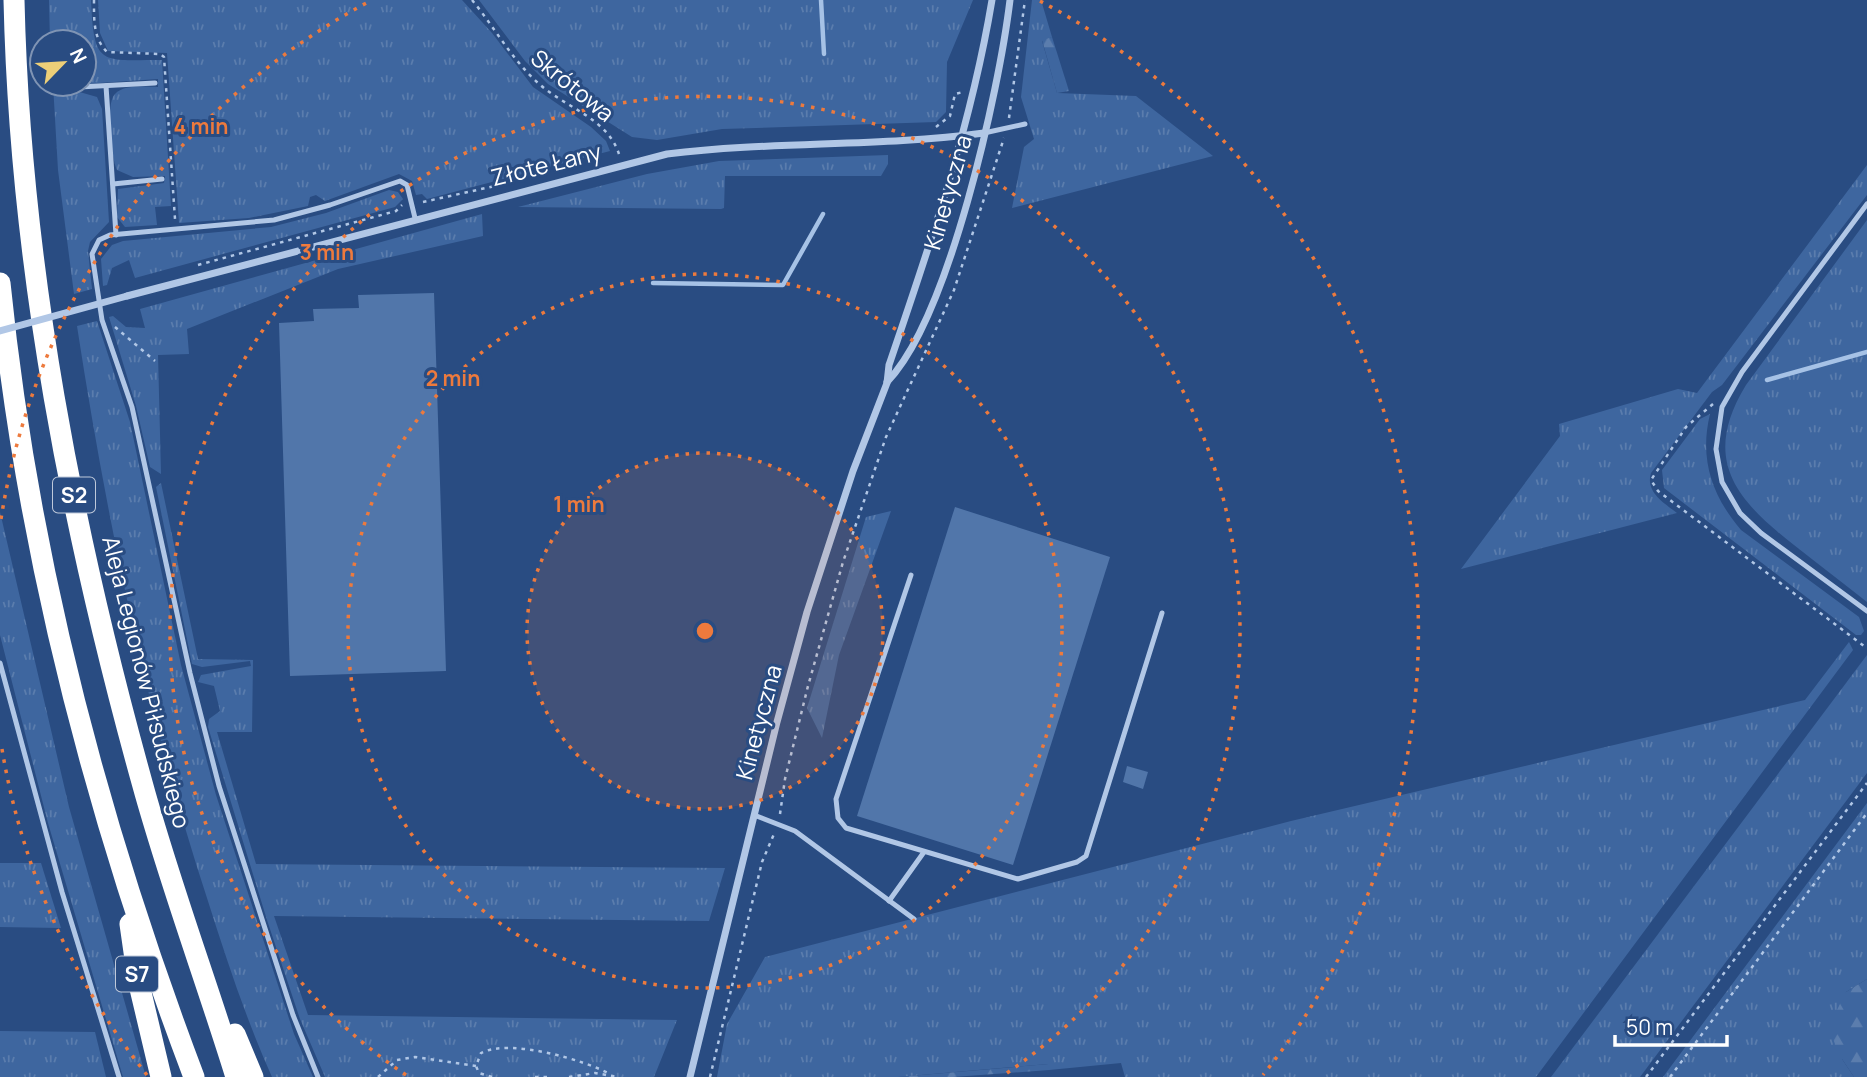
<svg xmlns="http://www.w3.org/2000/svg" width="1867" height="1077" font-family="Manrope,sans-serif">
	<defs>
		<pattern id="grass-tufts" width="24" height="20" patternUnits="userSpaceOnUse" patternTransform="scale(1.75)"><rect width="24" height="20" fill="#3e669f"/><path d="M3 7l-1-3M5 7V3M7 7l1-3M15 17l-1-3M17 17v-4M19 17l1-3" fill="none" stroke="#5b7dad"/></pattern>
		<pattern id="forest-firs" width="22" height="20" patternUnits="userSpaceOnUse" patternTransform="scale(1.75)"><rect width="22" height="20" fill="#3e669f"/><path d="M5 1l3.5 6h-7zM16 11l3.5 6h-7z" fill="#5b7dad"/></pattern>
	</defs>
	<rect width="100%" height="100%" fill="#294c82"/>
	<g fill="url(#grass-tufts)">
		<path d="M49 0H91C94 67 100 60 162 60L171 206 155 207 157 225 125 227 117 217 118 189 164 183 165 176 133 177 117 170C111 156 105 104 115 94 124 84 146 87 158 87V79L84 84V42H50Z"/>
		<path d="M98 0H462L492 33 533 87 591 127 606 141 610 151 427 199 422 194 416 195 412 181 399 174 325 201 316 195 310 197 308 206 249 218 179 223 167 53 108 51 100 33Z"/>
		<path d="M479 0H973L947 62 946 112 936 122 722 129 657 140 632 137 548 84 525 61Z"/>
		<path d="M1032 0H1041L1052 37 1042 41 1057 93 1136 96 1213 156 1012 208 1024 147 1034 139 1021 97Z"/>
		<path d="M53 84H77L76 91 97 97 102 109 109 222 90 242 88 251 92 289 74 294 58 170Z"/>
		<path d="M888 155V164L881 176H725L724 208 721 209 518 207 647 174 719 161Z"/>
		<path d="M1867 165V195L1722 385 1712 392 1651 473C1645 492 1664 503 1677 513L1461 569 1560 436 1559 424 1678 389 1697 393Z"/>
		<path d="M389 190 398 192 403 199 395 207 135 278 129 260 112 268 107 285 103 286 101 259 112 245 123 241 271 227 326 213Z"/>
		<path d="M482 214 483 236 338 269 187 329 189 354 158 355 161 474 150 467 136 406 109 317 113 316 126 327 145 328 140 309Z"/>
		<path d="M1867 220V602C1843 583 1818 564 1794 545 1735 499 1701 459 1746 385Z"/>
		<path d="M97 321 130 422 181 665 216 795 294 1034 313 1077H272C246 1019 226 958 207 898 146 711 107 520 77 326Z"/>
		<path d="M1710 414C1699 459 1712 496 1741 530L1859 617 1864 631 1861 635H1856L1664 488 1662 470 1700 419Z"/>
		<path d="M161 483 198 659 253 660 252 732H217L256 864 725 868 709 921 274 916 308 1015 677 1020 654 1077H325L300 1019 267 920 208 727 209 719 220 711 214 686 198 682 201 675 251 666 250 661 202 667 192 664 156 487Z"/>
		<path d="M891 511 839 655 822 738 807 708 866 517Z"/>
		<path d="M0 512 69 807 146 1077H123L48 823 0 635Z"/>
		<path d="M1849 642 1853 650 1536 1077H1125L1121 1063 1049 1070 1048 1064 898 1077H717L727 1024 765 957 1291 821 1805 700Z"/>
		<path d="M1867 655V773L1640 1077H1551Z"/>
		<path d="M1867 803V979L1846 992 1842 1059 1854 1077H1663Z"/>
		<path d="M0 863H41L61 928 0 927Z"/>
		<path d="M0 1031 95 1032 106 1077H0Z"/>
	</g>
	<g fill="url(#forest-firs)">
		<path d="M1052 37 1069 91 1057 93 1042 40Z"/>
		<path d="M1867 979V1077H1854L1842 1059 1828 1028 1846 992Z"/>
		<path d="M1049 1064V1070L953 1077H898Z"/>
	</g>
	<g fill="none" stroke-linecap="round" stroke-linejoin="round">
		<g stroke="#a6c2e6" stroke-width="4.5">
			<path d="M821 0 824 54"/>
			<path d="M653 283 783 285 823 214"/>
			<path d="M1767 380 1867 352"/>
		</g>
	</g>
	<g fill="#5176aa">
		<path d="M434 293 446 671 290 676 279 323 314 321 313 309 359 308 358 295Z"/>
		<path d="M955 507 1110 557 1013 865 857 816Z"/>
		<path d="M1127 766 1148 772 1143 789 1123 782Z"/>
	</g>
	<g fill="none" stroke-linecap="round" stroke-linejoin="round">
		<g stroke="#b1c7e6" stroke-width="2.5" stroke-dasharray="3.5 5" stroke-linecap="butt">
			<path d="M94 0C94 19 93 38 107 52L160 54 164 57 175 219"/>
			<path d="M472 0C496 29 514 64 544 88 570 109 608 120 619 154"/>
			<path d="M1009 118 1025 0"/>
			<path d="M936 127 950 116 955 94 963 92"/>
			<path d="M423 202 504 184"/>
			<path d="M198 265 396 211 402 205"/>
			<path d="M115 327 155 361"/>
			<path d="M1713 404 1686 427 1651 480 1658 491 1864 646"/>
			<path d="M780 814 785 779 808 686 843 562 886 437 954 290 1004 138"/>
			<path d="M378 1077 397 1060 415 1057 476 1066"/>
			<path d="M492 1077 479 1073 476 1066 481 1053C510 1038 584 1060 610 1074"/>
			<path d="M535 1077H547"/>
			<path d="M569 1077 595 1073 618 1077"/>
			<path d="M710 1077 762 862 774 834"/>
			<path d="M1646 1077 1867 783"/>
			<path d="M1670 1077 1867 813"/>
		</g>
		<g stroke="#b1c7e6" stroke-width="5">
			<path d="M106 86 116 235"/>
			<path d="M79 87 155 83"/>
			<path d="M984 133 1025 124"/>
			<path d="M113 184 162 179"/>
			<path d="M1867 204 1742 372 1722 407 1716 449 1722 482 1740 513 1761 533 1867 611"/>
			<path d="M911 575 836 799 838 818 846 828 1018 879 1077 862 1086 856 1162 613"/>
			<path d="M0 663 62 892 119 1077"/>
			<path d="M754 815 795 831 914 919"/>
			<path d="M889 901 924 852"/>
			<path d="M318 1077 293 1015 219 786 190 673 132 407 102 320 92 254 99 240 110 235 274 220 330 205 400 181 407 185 415 218"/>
		</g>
		<g stroke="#b1c7e6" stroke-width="7">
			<path d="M127 296 667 154C773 141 879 147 984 133"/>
			<path d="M887 382C949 318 999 91 1010 0"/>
			<path d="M690 1077 777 722 807 612 853 471 887 383 889 365C930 245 971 126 992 0"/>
		</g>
		<g stroke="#fff" stroke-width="21">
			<path d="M14 0C20 266 72 531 143 786 170 884 206 980 236 1077"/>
			<path d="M0 283C27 553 98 824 194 1077"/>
			<path d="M130 924 138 980 161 1077"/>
			<path d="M235 1034 253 1077"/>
		</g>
		<path stroke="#b1c7e6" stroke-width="7" d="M0 331 127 296"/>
	</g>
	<circle cx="705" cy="631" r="178" fill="#ed7a3d" fill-opacity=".12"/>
	<g fill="none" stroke="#ed7a3d" stroke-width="3.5" stroke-dasharray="3.5 7">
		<circle cx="705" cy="631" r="178"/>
		<circle cx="705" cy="631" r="357"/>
		<path d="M406 1075A535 535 0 1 1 1004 1075"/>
		<path d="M147 1075A713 713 0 0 1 1 743M1 519A713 713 0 0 1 370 1M1040 1A713 713 0 0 1 1263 1075"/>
	</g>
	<g text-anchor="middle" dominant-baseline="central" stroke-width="6" stroke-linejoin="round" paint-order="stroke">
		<g fill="#294c82" stroke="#bfc9da" stroke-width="2">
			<rect x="53" y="477.5" width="42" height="35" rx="5"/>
			<rect x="116" y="956.5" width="42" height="35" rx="5"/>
		</g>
		<g font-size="21" font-weight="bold" fill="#fff">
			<text x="74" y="495">S2</text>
			<text x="137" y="974">S7</text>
		</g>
		<g font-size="23" fill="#fff" stroke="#294c82">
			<text transform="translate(573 85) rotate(39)">Skrótowa</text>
			<text transform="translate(546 164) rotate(-14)">Złote Łany</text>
			<text transform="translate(947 192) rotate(-74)">Kinetyczna</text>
			<text transform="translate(147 682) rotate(76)">Aleja Legionów Piłsudskiego</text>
			<text transform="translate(758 722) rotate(-75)">Kinetyczna</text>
		</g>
	</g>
	<circle cx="705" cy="631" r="10" fill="#ed7a3d" stroke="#294c82" stroke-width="3.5"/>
	<g font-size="21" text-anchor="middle" font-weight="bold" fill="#ed7a3d" stroke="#294c82" stroke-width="6" stroke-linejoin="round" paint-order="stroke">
		<text x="201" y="134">4 min</text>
		<text x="327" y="260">3 min</text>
		<text x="453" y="386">2 min</text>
		<text x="579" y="512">1 min</text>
	</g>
	<g transform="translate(63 63) rotate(65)"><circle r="33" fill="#294c82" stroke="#7f94b4" stroke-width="2"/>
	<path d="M0-5L12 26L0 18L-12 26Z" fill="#edcf78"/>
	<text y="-10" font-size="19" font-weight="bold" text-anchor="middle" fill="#ffffff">N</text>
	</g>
	<path d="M1615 1035v10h112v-10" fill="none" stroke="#ffffff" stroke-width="3.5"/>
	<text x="1626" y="1035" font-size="21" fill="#ffffff" stroke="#294c82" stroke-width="5" paint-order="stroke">50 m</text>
</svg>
